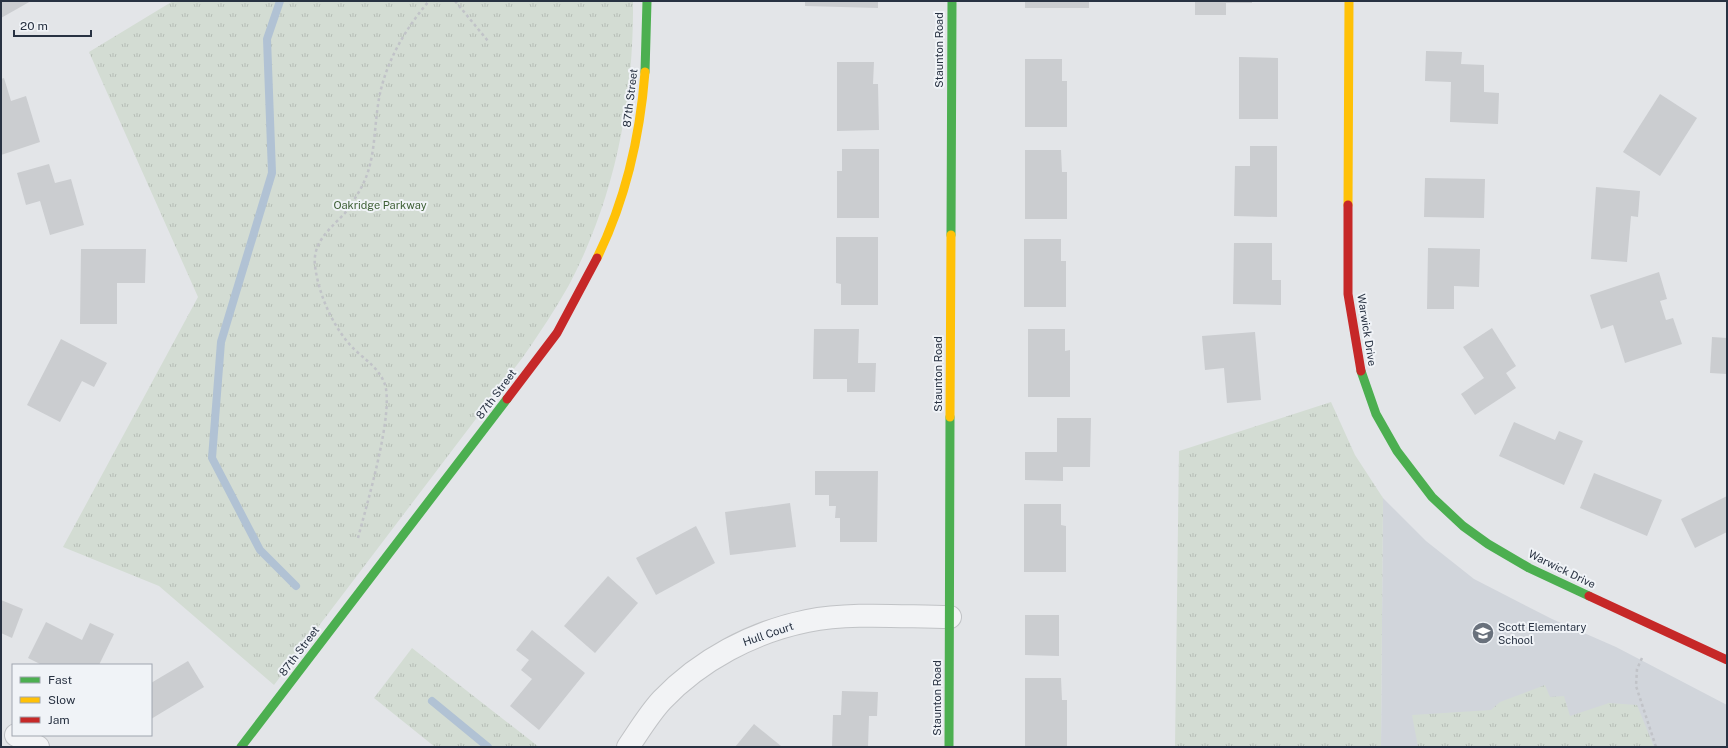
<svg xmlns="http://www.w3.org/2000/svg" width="1728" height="748" font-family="'Public Sans',sans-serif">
	<defs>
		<pattern id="grass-tufts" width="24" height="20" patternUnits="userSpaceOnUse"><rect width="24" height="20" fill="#d3dcd3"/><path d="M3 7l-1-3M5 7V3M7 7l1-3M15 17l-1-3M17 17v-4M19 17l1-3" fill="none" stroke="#b5bdb6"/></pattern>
	</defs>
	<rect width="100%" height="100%" fill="#e3e5e8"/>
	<path fill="#d1d5db" d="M1383 498 1426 541 1474 579 1552 619 1616 647 1727 705V747H1381Z"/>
	<g fill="url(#grass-tufts)">
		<path d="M173 1H633C634 99 615 198 569 285 555 310 539 334 523 357L274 685 159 586 63 547 198 297 89 52Z"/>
		<path d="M1331 402 1355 455 1383 498 1381 747H1175L1179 451Z"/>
		<path d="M412 648 539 747H435L374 698Z"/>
		<path d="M1545 685 1550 697 1564 696 1570 716 1609 703 1637 705 1654 747H1418L1412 715 1491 710 1500 702Z"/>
	</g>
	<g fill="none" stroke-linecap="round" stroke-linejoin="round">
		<g stroke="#b1c2d4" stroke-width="8">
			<path d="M280 1 267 39 272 173 221 342 212 458 260 550 296 586"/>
			<path d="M432 701 488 747"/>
		</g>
	</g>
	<g fill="#cbcdd0">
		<path d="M1 1H31L1 18Z"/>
		<path d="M805 1H878V8L805 6Z"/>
		<rect x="1025" y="1" width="64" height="7"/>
		<path d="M1195 1H1252V3H1226V15H1195Z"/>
		<path d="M1426 51 1462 52 1461 64 1484 65V92L1499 93 1498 124 1450 122 1451 82 1425 81Z"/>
		<path d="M1239 57 1278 58V119H1239Z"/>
		<path d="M1025 59H1062V81H1067V127H1025Z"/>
		<path d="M837 62H874L873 84H878L879 130 837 131Z"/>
		<path d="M4 78 11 101 26 96 40 142 1 155V79Z"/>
		<path d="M1660 94 1697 118 1660 176 1623 152Z"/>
		<path d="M1250 146H1277V217L1234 216 1235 166H1250Z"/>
		<path d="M842 149H879V218H837V171H842Z"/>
		<path d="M1025 150H1061L1062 172H1067V219H1025Z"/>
		<path d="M49 164 55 183 71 179 84 225 50 235 40 201 26 205 17 173Z"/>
		<path d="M1425 178 1485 179 1484 218 1424 217Z"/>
		<path d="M1596 187 1640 191 1638 217 1631 216 1627 262 1591 259Z"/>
		<path d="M836 237H878V305H841V284L836 283Z"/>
		<path d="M1024 239H1061V261H1066V307H1024Z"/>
		<path d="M1234 243H1272V280H1281V305L1233 304Z"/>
		<path d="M1428 248 1480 249 1479 287 1454 286V309H1427Z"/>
		<path d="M81 249H146L145 283H117V324H80Z"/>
		<path d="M1659 272 1667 299 1660 301 1666 320 1673 318 1682 344 1625 363 1613 325 1601 329 1590 295Z"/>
		<path d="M1492 328 1516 366 1506 373 1516 388 1475 415 1461 394 1484 378 1463 347Z"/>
		<path d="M814 329H859L858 363H876L875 392H847V379H813Z"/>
		<path d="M1028 329H1065V351L1070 350V397H1028Z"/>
		<path d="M1255 332 1261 400 1227 403 1224 368 1205 370 1202 336Z"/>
		<path d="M1712 337 1727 338V374L1710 373Z"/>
		<path d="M61 339 107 363 94 387 82 381 60 422 27 405Z"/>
		<path d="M1057 418H1091L1090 467H1063V481L1025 480V452H1057Z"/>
		<path d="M1514 422 1555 440 1559 431 1583 441 1564 485 1499 456Z"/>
		<path d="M815 471H878L877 542H840V518H835L836 506H829V495H815Z"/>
		<path d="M1594 473 1662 500 1647 536 1580 508Z"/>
		<path d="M1727 496V532L1695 548 1681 519Z"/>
		<path d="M790 503 796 547 730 555 725 512Z"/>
		<path d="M1024 504H1061V525L1066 526V572H1024Z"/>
		<path d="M696 526 715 563 656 595 636 558Z"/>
		<path d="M608 576 638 603 595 653 564 626Z"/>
		<path d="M1 600 23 609 12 638 1 633Z"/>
		<path d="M1025 615H1059V656L1025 655Z"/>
		<path d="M46 622 82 640 90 623 114 634 99 665H42L28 658Z"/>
		<path d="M532 630 585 673 539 730 510 706 532 679 521 670 529 660 516 650Z"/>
		<path d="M188 661 204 687 151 719V683Z"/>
		<path d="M1025 678H1061L1062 700H1067V747H1025Z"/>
		<path d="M842 691 878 692 877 716H869L868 747H832L833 715H841Z"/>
		<path d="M754 724 781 746V747H735Z"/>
	</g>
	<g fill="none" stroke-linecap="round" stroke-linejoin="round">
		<g stroke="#c1c3c6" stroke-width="24">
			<g id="street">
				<path d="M16 735 38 747"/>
				<path d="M628 747C639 731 649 714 662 700 700 660 753 632 807 621 852 612 904 617 950 617"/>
			</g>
		</g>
		<g stroke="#c1c3c8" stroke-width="2.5" stroke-dasharray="3 3" stroke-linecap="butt">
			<path d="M455 1 488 41"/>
			<path d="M358 538C366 507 396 408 384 382 378 368 367 361 356 351 334 330 319 296 315 266 312 242 331 228 345 213 352 203 359 193 364 182 375 158 374 131 378 105 383 67 404 30 429 1"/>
			<path d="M1642 658 1637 669 1636 686 1656 747"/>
		</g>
		<use href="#street" stroke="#f2f3f5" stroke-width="22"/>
		<g stroke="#4caf50" stroke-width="9">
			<path d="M645 72 647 1"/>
			<path d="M951 235 952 1"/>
			<path d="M1361 371 1376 414 1397 451 1432 497 1463 526 1488 544 1529 568 1589 596"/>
			<path d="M241 747 507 399"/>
			<path d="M949 747 950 417"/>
		</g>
		<g stroke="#ffc107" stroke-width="9">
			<path d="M1348 205 1349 1"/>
			<path d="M597 258C626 199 640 137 645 72"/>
			<path d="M950 417 951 235"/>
		</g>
		<g stroke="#c62828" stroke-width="9">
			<path d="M1348 205V294L1361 371"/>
			<path d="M507 399 557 333 597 258"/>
			<path d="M1589 596 1727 660"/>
		</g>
	</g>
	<defs>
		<g id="school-disc" transform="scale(1.15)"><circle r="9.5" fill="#69717c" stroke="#f0f3f7"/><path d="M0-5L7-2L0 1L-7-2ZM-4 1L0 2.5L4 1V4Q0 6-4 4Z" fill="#fff"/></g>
	</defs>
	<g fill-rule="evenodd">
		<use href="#school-disc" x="1483" y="633"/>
	</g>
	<g text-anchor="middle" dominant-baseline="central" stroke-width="4" stroke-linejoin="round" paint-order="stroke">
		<g font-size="11" fill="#283242" stroke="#f0f3f7">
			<text transform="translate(939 50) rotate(-90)">Staunton Road</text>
			<text transform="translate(630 98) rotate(-83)">87th Street</text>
			<text transform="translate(1367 330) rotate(81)">Warwick Drive</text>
			<text transform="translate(938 374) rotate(-90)">Staunton Road</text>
			<text transform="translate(496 394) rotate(-53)">87th Street</text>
			<text transform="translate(1562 569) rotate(26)">Warwick Drive</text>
			<text transform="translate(768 634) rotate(-19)">Hull Court</text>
			<text transform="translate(299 651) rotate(-53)">87th Street</text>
			<text transform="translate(937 698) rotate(-90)">Staunton Road</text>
		</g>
		<g font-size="11" fill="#3d5f35" stroke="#f0f3f7">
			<text x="380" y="205">Oakridge Parkway</text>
		</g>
		<g font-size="11" fill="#283242" stroke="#f0f3f7" text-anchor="start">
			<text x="1498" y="627">Scott Elementary<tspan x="1498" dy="13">School</tspan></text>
		</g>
	</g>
	<rect width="1728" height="748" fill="none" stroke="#283242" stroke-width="4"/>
	<rect x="12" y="664" width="140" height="72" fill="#f0f3f7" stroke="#a0a6af"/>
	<rect x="20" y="677" width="20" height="6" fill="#4caf50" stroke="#a0a6af"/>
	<text x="48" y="684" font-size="12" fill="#283242">Fast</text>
	<rect x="20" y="697" width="20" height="6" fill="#ffc107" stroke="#a0a6af"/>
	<text x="48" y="704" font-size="12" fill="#283242">Slow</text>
	<rect x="20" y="717" width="20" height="6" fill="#c62828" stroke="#a0a6af"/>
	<text x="48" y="724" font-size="12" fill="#283242">Jam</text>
	<path d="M14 30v6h77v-6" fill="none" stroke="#283242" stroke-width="2"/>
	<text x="20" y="30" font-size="12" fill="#283242" stroke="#f0f3f7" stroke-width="3" paint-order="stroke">20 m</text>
</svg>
